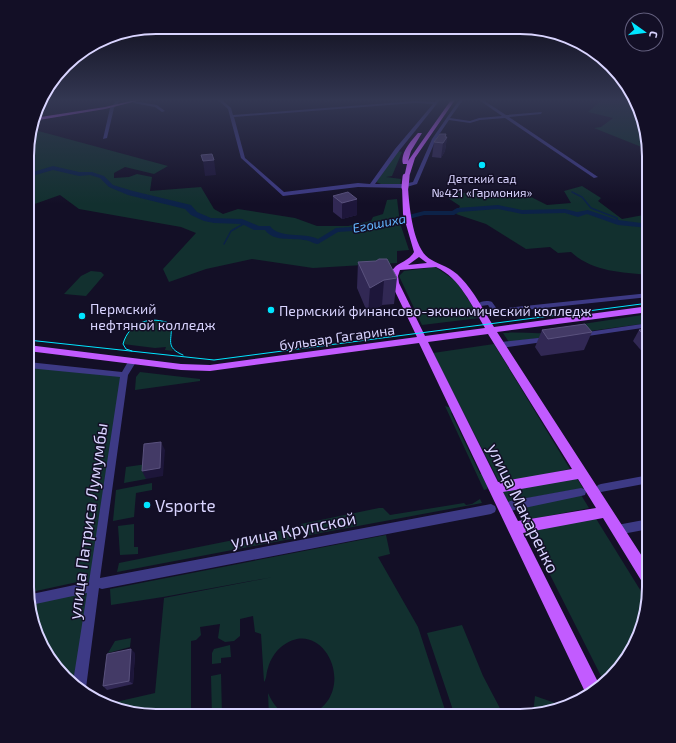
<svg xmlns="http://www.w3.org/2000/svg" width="676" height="743" font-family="'Exo 2',sans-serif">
	<rect width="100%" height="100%" fill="#130f26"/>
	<g fill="#12302f">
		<path d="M602 100H633L649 150 594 128 601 127 613 118 588 112Z"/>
		<path d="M31 127V129L168 166 154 174 125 167 114 173V178L129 177 137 174 152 177 150 191 201 187 214 209 223 214 238 209 295 218 317 226H348L371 221 373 217 383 214 387 200 397 199 400 223 409 250 397 251V263L313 268 252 259 206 269 169 282 163 269 196 233 181 227 79 209 60 195 29 206V131Z"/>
		<path d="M398 151 402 152 392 176 386 177 401 179 400 185 381 184 376 182Z"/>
		<path d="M582 186 601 198 598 201 622 219 649 214V275C620 272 593 272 571 252L558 253 550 247 526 249 486 224 456 214 460 206 448 198 449 193H499L531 197 547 205 571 203 564 191Z"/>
		<path d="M434 266 457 282 480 318 422 325 399 276 404 271 428 268Z"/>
		<path d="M91 271 101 272 104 275 86 296 64 294 81 276Z"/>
		<path d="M649 314V323L509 342 503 333C528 331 554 338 576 325Z"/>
		<path d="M156 320 170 324C173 333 166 342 173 351L165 350 166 347 155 348 123 344C125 329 142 320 156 320Z"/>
		<path d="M494 344 570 469 500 484 433 353Z"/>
		<path d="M28 365 124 375 94 581 85 584 82 581 27 593Z"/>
		<path d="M140 372 200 379V381L135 390 136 377Z"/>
		<path d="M445 406 451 408 453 412 451 413 480 474H483L488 486 487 489 484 490Z"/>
		<path d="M147 464 146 479 124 483 126 467Z"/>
		<path d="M576 477 583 488 507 502 502 491Z"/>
		<path d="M152 483V490L136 493 134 517 113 521 116 490Z"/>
		<path d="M581 495 589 508 522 521 516 508Z"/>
		<path d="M480 499 482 503 304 536 301 524 379 508H383L390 515 464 503 466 505 472 504Z"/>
		<path d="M595 517 647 601 632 651 604 682 528 531Z"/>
		<path d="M134 524V547H138V554L120 555 118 526Z"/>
		<path d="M289 529 295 530 296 538 117 572 119 563Z"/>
		<path d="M386 535 390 554 378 557 418 627 447 716H308C362 694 323 612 281 647 275 652 270 660 268 668 266 673 267 678 264 682L261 634 255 632 253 616 240 619V636L234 641 225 642 218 638 220 624 200 627 201 635 196 640 191 641V716H147L107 704 155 693 164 598 273 577 163 597 111 605 110 589Z"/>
		<path d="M93 585 79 688 52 662 53 659H49L28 599Z"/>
		<path d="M462 625 483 676 504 716H455L427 633Z"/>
		<path d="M131 638 130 647 108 653 115 641Z"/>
		<path d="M230 645 231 657 221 658V663L212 664V653L214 649Z"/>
		<path d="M221 674 222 716H212L211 676Z"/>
		<path d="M268 693C273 704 278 711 289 716H269Z"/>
		<path d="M535 696 561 705 533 714Z"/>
	</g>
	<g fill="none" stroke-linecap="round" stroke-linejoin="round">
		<g stroke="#0c2248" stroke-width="1.5">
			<path d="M572 192 582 197 591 208 617 218 618 222"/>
			<path d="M224 244 231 231 245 223"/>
		</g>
		<g fill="#0c2248" fill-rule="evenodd">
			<path d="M29 160 34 163V165L29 167Z"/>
			<path d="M53 166 79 172H92L104 176 113 185 133 191 191 205 197 212 211 218 242 219 259 226H270C279 239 304 232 318 239L336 228 366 226 424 211H452L457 208 498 205 522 210 565 209 577 212 588 210 618 220 649 224V228L618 225 587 214 578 217 565 213 522 214 498 209 459 212 454 215H424L367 230 338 232 318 244C315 244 312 242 309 241 296 237 274 243 265 230H254L242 224 214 223 204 221 191 215 185 209 128 195 109 187 100 178 90 175 79 176 53 170 32 176 29 175V170L33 172Z"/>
		</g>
		<g fill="#3d3a85" fill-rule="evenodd">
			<path d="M117 100 120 101 114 108 107 138 103 139 110 108Z"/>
			<path d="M218 100H222L231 108 233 115 415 101 435 102 436 100H440L399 151 375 184H403L413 182 432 139 459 100H463L450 118 470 121 479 118 502 116 479 100H483L506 115 542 112 541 114 509 117 598 177 594 178 505 118 480 120 470 123 449 120 436 139 417 184 403 188 358 187 283 196 241 158 228 109ZM415 103 433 104 395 149 370 184 358 183 284 192 245 158 234 117Z"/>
			<path d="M134 101 157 105 165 111 162 112 155 107 133 103Z"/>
			<path d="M649 293V297L495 313H493L488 305 481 306 478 304C480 301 488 300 492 302L497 309Z"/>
			<path d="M649 323V327L581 337 577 335 581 333Z"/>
			<path d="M547 337H550L551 339 550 341 501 348 497 345 501 342Z"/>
			<path d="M132 359 136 362 128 375 100 578 491 504 495 506 496 509 495 512 491 514 102 589 99 588 86 688 84 692 73 682 87 593 31 605 27 595 89 582 120 377 28 368V362L122 372 129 360Z"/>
			<path d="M649 475V483L601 492 598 491 596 488 598 485 601 484Z"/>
			<path d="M581 488 585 489 586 492 585 495 581 496 510 511 506 509 505 506 506 503 510 501Z"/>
			<path d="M649 519V529L617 535 613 533 612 530 613 527 617 525Z"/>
		</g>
		<g fill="#c25bff" fill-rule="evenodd">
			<path d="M135 100H141L105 109 33 121 34 118 105 107Z"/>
			<path d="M451 100H455L415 158 409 177 404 178 407 164H403C400 153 411 141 418 133H422L411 151 408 161Z"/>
			<path d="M405 185 408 187C409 205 413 249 430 259 442 266 451 267 461 278 474 291 484 311 494 327L649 306V312L497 332 649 567V587L644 585 603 518 523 533 600 686 592 694 587 696 419 343 210 371 181 370 28 351V345L181 364 210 365 417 337 391 283C388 261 406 266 414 252L403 214 402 187ZM419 257 427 263 408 265ZM436 267C460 278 472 306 485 328L425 336 399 283 398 276 400 270ZM488 334 572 469 498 482 428 342ZM578 479 596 508 518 521 503 492Z"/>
		</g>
		<g stroke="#00e5ff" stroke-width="1">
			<path d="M28 340 214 360 649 303"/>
			<path d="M132 351 126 349 123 344C129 322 151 315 171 324 173 340 164 347 183 355"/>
		</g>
		<path stroke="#c25bff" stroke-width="7" d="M405 187 406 177"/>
	</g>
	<g fill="#312854">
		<path d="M446 137H447L445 151 441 158 432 157 434 142Z"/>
		<path d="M333 196 357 199V215L342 219 333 212Z"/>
		<path d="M358 262 397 278 394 304 382 305 368 314 357 288Z"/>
		<path d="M649 329V355H645L633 341 639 330Z"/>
		<path d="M542 330 592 332 584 350 541 356 535 347Z"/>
		<path d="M135 653 133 684 107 690 103 686Z"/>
	</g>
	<g fill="#1d163a">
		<path d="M325 100H331V101L325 102Z"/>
		<path d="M446 134V139L447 137 445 151 441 158 443 143Z"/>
		<path d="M214 160 216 175 205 176 203 161Z"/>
		<path d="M357 199V215L342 219V203Z"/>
		<path d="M384 280 382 305 368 314 370 288Z"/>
		<path d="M161 442 165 450 163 476 146 479 142 471Z"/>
		<path d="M131 649 135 653 133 684 129 681Z"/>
	</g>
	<g fill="#433a66" stroke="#5a527e">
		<path d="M440 134H446L445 137H447L443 143 434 142Z"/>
		<path d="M212 154 214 160 203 161 201 155Z"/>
		<path d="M348 192 357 199 342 203 333 196Z"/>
		<path d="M379 259H387L397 278 384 280 370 288 358 262 376 261Z"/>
		<path d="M585 324 592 332 548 339 542 330Z"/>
		<path d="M648 329H649V340L639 330Z"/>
		<path d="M161 442 160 468 142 471 144 444Z"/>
		<path d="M131 649 129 681 103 686 107 654Z"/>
	</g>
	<linearGradient id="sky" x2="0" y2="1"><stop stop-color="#0a0815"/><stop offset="0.49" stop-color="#333752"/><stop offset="1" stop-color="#333752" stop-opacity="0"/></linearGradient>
	<rect width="676" height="204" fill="url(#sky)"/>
	<g fill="#00e5ff" stroke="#130f26" stroke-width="1.5">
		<circle cx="482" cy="165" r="4"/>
		<circle cx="271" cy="310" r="4"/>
		<circle cx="82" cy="316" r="4"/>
		<circle cx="147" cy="505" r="4"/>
	</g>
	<g text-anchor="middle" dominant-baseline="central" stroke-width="3" stroke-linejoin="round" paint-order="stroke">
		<g font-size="12" fill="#d9d4ff" stroke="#130f26">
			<text x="482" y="178">Детский сад<tspan x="482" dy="14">№421 «Гармония»</tspan></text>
		</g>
		<g font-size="13" font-style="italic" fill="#62b6ff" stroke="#130f26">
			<text transform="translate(379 223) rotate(-11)">Егошиха</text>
		</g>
		<g font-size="14" fill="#d9d4ff" stroke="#130f26" text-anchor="start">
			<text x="90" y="308">Пермский<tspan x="90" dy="16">нефтяной колледж</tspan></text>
			<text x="279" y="310">Пермский финансово-экономический колледж</text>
		</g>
		<g font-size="14" fill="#d9d4ff" stroke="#130f26">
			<text transform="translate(337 337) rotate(-8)">бульвар Гагарина</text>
		</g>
		<g font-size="17" fill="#d9d4ff" stroke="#130f26" text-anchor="start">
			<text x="155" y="505">Vsporte</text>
		</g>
		<g font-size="17" fill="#d9d4ff" stroke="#130f26">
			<text transform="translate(524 508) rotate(64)">улица Макаренко</text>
			<text transform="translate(87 521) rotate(-82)">улица Патриса Лумумбы</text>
			<text transform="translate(293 529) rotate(-11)">улица Крупской</text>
		</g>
	</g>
	<path d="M0 0H676V743H0ZM156 34H520A122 122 0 0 1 642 156V587A122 122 0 0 1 520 709H156A122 122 0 0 1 34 587V156A122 122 0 0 1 156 34Z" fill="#130f26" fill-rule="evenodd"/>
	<path fill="none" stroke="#d9d4ff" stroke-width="2" d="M156 34H520A122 122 0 0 1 642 156V587A122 122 0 0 1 520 709H156A122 122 0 0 1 34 587V156A122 122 0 0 1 156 34Z"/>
	<g transform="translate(644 32) rotate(104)"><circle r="19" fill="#130f26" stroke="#625e7d"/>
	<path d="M0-3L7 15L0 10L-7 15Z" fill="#00e5ff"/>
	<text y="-6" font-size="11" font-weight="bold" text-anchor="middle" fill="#d9d4ff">С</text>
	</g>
</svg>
